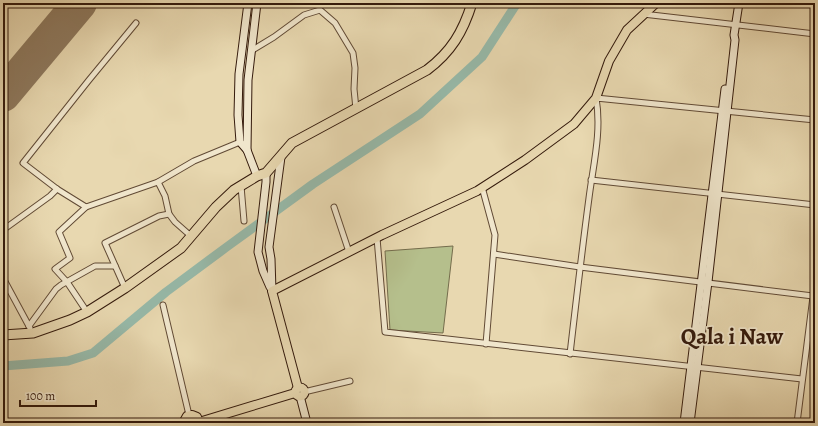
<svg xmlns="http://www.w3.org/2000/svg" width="818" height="426" font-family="Alegreya,serif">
	<rect width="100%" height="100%" fill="#e8d8b0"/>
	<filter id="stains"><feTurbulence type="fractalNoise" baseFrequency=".005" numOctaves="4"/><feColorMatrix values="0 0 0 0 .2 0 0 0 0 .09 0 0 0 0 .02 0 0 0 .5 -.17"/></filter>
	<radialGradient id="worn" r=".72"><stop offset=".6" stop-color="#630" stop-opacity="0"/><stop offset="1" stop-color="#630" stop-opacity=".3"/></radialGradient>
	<path fill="#b5bf8c" stroke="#746c4c" d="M453 246 443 333 390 330 385 251Z"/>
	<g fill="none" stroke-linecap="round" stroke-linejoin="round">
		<path stroke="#97baaa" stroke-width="9" d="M3 366 68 361 93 353 166 292 228 246 313 184 420 114 482 57 517 3"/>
		<path stroke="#8e795e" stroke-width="34" d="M3 95 80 3"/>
		<g stroke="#614a35" stroke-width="7">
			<g id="street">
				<path d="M643 14 815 34"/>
				<path d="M136 23 89 80 23 163 57 189 86 207 158 182 165 196 169 214 175 222 192 237"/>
				<path d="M251 51 274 37 304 15 320 10 335 23 353 53 355 68 354 89 356 109"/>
				<path d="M591 180 815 205"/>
				<path d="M158 182 194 161 240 142"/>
				<path d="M241 186 244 221"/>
				<path d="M482 187 495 235 486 344"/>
				<path d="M86 207 59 232 70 258 55 269 67 282 87 312"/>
				<path d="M334 207 349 252"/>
				<path d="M3 230 50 196 57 189"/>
				<path d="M377 238 385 332 802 379"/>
				<path d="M494 254 580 267 813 296"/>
				<path d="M3 278 30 328"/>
				<path d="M125 288 105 243 159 216 169 214"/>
				<path d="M163 305 189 415"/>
				<path d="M29 326 56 289 61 285 95 266H115"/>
				<path d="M570 354C576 302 582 250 589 198 593 166 602 131 596 98L815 120"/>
				<path d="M304 392 350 381"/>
				<path d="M797 423 815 281"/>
			</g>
		</g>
		<g stroke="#341a0c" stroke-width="9">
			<g id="secondary">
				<path d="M248 3 239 74 238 115 240 142 247 150 257 176"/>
				<path d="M247 150 248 80 257 3"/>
				<path d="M266 173V182L258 252 263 271 270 287"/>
				<path d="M272 291 271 259 269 247 281 157"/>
				<path d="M300 396 307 423"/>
				<path d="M684 423 725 89"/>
				<path d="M690 423 708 282 735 40 734 35 739 3"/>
			</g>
		</g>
		<g stroke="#341a0c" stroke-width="10">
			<g id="primary">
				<circle cx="300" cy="392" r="4.5"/>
				<path d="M298 388 272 291 382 235 477 191 525 160 574 124 596 98 609 61 627 30 656 3"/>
				<path d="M199 422 295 393"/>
				<path d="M183 423 187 416 192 415 197 417 199 423"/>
			</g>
		</g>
		<g stroke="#341a0c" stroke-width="11">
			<path id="highway" d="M3 335 33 333 70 320 87 312 125 288 181 248 216 207 234 190 257 176 266 173 292 143 427 70C451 52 463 32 472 3"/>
		</g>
		<use href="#street" stroke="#f0e6cc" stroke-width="5"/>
		<use href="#secondary" stroke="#f0e6cc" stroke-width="7"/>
		<use href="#primary" stroke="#e8d8b0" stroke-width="8"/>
		<use href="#highway" stroke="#e8d8b0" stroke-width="9"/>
	</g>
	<g text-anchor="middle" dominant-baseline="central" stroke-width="3.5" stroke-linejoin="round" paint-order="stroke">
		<g font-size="23" font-weight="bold" fill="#341a0c" stroke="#f0e6cc">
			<text x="732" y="336">Qala i Naw</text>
		</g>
	</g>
	<rect width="818" height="426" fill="none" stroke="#e8d8b0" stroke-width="16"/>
	<rect x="4" y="4" width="810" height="418" fill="none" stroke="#341a0c" stroke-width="2"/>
	<rect x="8" y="8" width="802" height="410" fill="none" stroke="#341a0c"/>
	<path d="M20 400v6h76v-6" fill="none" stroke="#341a0c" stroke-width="2"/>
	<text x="26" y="400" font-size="12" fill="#341a0c" stroke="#f0e6cc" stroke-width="3" paint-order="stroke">100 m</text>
	<rect width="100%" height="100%" filter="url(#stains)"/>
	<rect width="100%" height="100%" fill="url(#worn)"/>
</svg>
